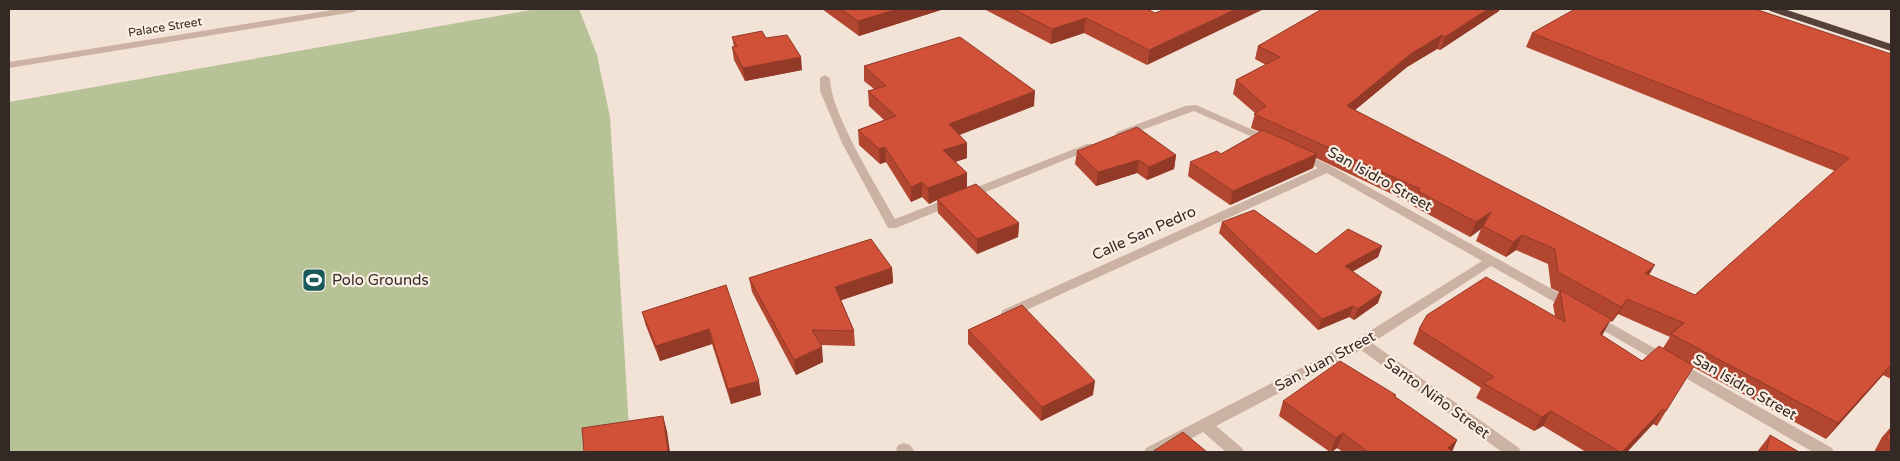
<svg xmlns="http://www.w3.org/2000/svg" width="1900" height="461" font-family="'Varela Round',sans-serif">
	<rect width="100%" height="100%" fill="#f3e3d7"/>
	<path fill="#b7c396" d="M537 9H579L597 55 610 117 630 443 596 452H9V102Z"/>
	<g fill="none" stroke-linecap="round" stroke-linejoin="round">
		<g fill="#ccb2a2" fill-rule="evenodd">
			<path d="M338 9H359L354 12 9 68V62Z"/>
			<path d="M825 75 830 78C830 112 877 186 895 219L1087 144H1095L1097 146 1095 148 896 228H888L842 143 820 91V78Z"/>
			<path d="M1196 105 1274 139 1276 141 1274 143H1266L1194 111 1125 136 1121 137 1115 134 1117 132 1185 106Z"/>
			<path d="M1299 151 1331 166 1575 302 1577 305 1575 308H1565L1491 266 1372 343 1519 448 1521 452H1502L1361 350 1216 426 1242 448 1244 452H1226L1203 432 1166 452H1144L1146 448 1357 339 1482 261 1327 173 1013 316H1003L1001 313 1003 310 1318 168 1295 156 1293 154Z"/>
			<path d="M1594 314 1832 448 1834 452H1813L1589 322 1587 319 1589 316Z"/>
			<path d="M904 443 910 445 915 452H898L896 449 898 445Z"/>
		</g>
		<path fill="#57423b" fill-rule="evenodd" d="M1768 9H1784L1891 44V51L1770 11Z"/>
	</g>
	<g fill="#b34630" fill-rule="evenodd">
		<path d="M822 9H944L859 36Z"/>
		<path d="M984 9H1147L1155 13 1147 65 1084 33 1051 44Z"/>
		<path d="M1499 11 1440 50 1437 49 1407 67 1355 110 1649 275 1695 295 1835 171 1526 47 1532 33 1891 54V379L1883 375 1826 439 1693 367 1657 426 1653 424 1627 452H1586L1543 426 1534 431 1476 398 1481 388 1413 344 1419 329 1555 316 1553 305 1559 292 1551 288 1548 264 1516 250 1506 257 1476 241 1481 229 1470 237 1413 206V204L1316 158 1313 168 1230 205 1188 176 1190 162 1221 154 1260 132 1251 128 1255 113 1233 94 1236 80 1266 65 1255 59 1258 46ZM1618 314 1670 337 1663 348 1642 361 1602 335 1610 321 1612 322Z"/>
		<path d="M732 37 766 38 802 70 745 81 734 60 732 47H734Z"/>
		<path d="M864 66 1034 106 959 135 967 143V158L955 162 967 173V187L1019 223 1018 237 977 254 938 213 937 200 929 204 922 197 911 202 886 162 880 164 859 145 858 130 884 120 869 106 868 91 874 89 864 81Z"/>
		<path d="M1077 151 1176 155 1174 169 1147 180 1137 173 1096 186 1075 164Z"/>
		<path d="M1222 222 1316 254 1382 246 1378 257 1352 272 1378 303 1354 320 1349 317 1318 330 1219 233Z"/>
		<path d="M892 268 893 283 841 300 854 331 855 346 821 345 823 362 796 375 752 292 749 278Z"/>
		<path d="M726 285 761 395 731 404 712 344 660 361 646 326 642 312Z"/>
		<path d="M968 330 1093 395 1041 421 968 344Z"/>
		<path d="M1396 395 1395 397 1457 440 1452 451 1453 452H1343L1337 448 1332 452H1330L1279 416 1283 401Z"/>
		<path d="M1891 427V452H1874L1882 437Z"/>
		<path d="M1770 435 1799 452H1757Z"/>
	</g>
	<g fill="#923927">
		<path d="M898 9H944L859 36 858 21Z"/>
		<path d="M1236 9H1264L1147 65 1149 50Z"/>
		<path d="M1488 9H1500L1499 11 1440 50 1445 37Z"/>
		<path d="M1086 18 1084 33 1051 44 1052 29Z"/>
		<path d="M1442 35 1437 49 1407 67 1343 120 1347 106 1412 53Z"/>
		<path d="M801 57 802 70 745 81 743 68Z"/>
		<path d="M1035 91 1034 106 949 139V124Z"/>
		<path d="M967 143V158L943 166V150Z"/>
		<path d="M885 147 886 162 880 164 879 149Z"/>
		<path d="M1317 154 1313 168 1230 205 1233 191Z"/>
		<path d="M1176 155 1174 169 1147 180 1149 167Z"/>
		<path d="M1139 160 1137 173 1096 186 1098 172Z"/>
		<path d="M967 173V189L937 199V200L929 204 928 188Z"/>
		<path d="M922 182V197L911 202V187Z"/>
		<path d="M1491 212 1481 229 1470 237 1476 222Z"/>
		<path d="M1019 223 1018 237 977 254V239Z"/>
		<path d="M1522 235 1516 250 1506 257 1513 242Z"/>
		<path d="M1382 246 1378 257 1341 278 1345 266Z"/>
		<path d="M1655 265 1646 280 1645 273Z"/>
		<path d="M892 268 893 283 836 302 835 287Z"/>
		<path d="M1382 292 1378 303 1354 320 1358 309Z"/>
		<path d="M1627 299 1618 314 1612 322 1621 307Z"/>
		<path d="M1353 306 1349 317 1318 330 1322 319Z"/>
		<path d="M1611 319 1603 334 1592 349 1600 334Z"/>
		<path d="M709 329 712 344 660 361 656 346Z"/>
		<path d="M822 347 823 362 796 375 794 360Z"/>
		<path d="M1891 365 1883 375 1826 439 1838 423Z"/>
		<path d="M759 381 761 395 731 404 728 389Z"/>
		<path d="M1095 381 1093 395 1041 421 1042 407Z"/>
		<path d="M1663 409 1653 424 1627 452H1622Z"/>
		<path d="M1551 411 1543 426 1534 431 1542 417Z"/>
		<path d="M663 416 667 431 670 452H668Z"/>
		<path d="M1343 433 1337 448 1331 452 1336 438Z"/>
		<path d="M1457 440 1452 452 1448 448Z"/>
	</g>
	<g fill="#d05138" stroke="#923927">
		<path d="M841 9H898L858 21Z"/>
		<path d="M1013 9H1147L1155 13 1166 9H1236L1149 50 1086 18 1052 29Z"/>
		<path d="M1322 9H1488L1445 37 1442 35 1412 53 1347 106 1655 265 1645 273 1695 295 1849 158 1532 33 1575 9H1755L1891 54V365L1838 423 1671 334 1684 323 1627 299 1621 307 1558 272 1555 249 1522 235 1513 242 1483 226 1491 212 1476 222 1418 191 1420 189 1254 114 1266 106 1236 80 1280 57 1258 46Z"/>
		<path d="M762 31 766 38 787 35 801 57 743 68 732 47 737 46 732 37Z"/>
		<path d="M960 37 1035 91 949 124 967 143 943 150 967 173 928 188 922 182 911 187 885 147 879 149 858 130 896 116 868 91 886 86 864 66Z"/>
		<path d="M1137 127 1176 155 1149 167 1139 160 1098 172 1077 151Z"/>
		<path d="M1263 130 1317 154 1233 191 1190 162 1217 151 1221 154Z"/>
		<path d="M976 184 1019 223 977 239 937 199Z"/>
		<path d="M1254 210 1316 254 1348 229 1382 246 1345 266 1382 292 1358 309 1353 306 1322 319 1222 222Z"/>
		<path d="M871 239 892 268 835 287 854 331 812 330 822 347 794 360 749 278Z"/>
		<path d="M1486 277 1565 322 1560 290 1611 319 1600 334 1642 361 1659 346 1694 366 1666 411 1663 409 1622 452H1620L1551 411 1542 417 1483 383 1494 377 1419 329 1427 315Z"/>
		<path d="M726 285 759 381 728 389 709 329 656 346 642 312Z"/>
		<path d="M1022 305 1095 381 1042 407 968 330Z"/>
		<path d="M1340 361 1396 395 1394 396 1457 440 1448 448 1453 452H1368L1343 433 1336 438 1283 401Z"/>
		<path d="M663 416 668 452H584L582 428Z"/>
		<path d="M1891 430V442L1886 438Z"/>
		<path d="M1183 432 1207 452H1152Z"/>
		<path d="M1770 435 1799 452H1766Z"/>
	</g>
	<defs>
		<g id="stadium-square" transform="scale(1.25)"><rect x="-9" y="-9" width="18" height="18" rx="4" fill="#185a59" stroke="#faeee3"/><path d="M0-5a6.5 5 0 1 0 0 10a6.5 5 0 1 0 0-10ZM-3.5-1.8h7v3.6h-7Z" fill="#fff"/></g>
	</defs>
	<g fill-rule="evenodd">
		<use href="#stadium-square" x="314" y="280"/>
	</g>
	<g text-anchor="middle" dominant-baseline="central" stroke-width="4.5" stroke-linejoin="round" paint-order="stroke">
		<g font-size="12" fill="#352925" stroke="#faeee3">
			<text transform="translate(165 27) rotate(-9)">Palace Street</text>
		</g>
		<g font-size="15" fill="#352925" stroke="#faeee3">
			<text transform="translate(1380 179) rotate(29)">San Isidro Street</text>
			<text transform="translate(1144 233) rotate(-24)">Calle San Pedro</text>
			<text transform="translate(1325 361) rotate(-28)">San Juan Street</text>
			<text transform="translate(1745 387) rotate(30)">San Isidro Street</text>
			<text transform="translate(1437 398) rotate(36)">Santo Niño Street</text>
		</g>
		<g font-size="15" fill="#352925" stroke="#faeee3" text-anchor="start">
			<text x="332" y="280">Polo Grounds</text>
		</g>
	</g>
	<rect width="1900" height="461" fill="none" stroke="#352925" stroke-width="20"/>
</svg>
